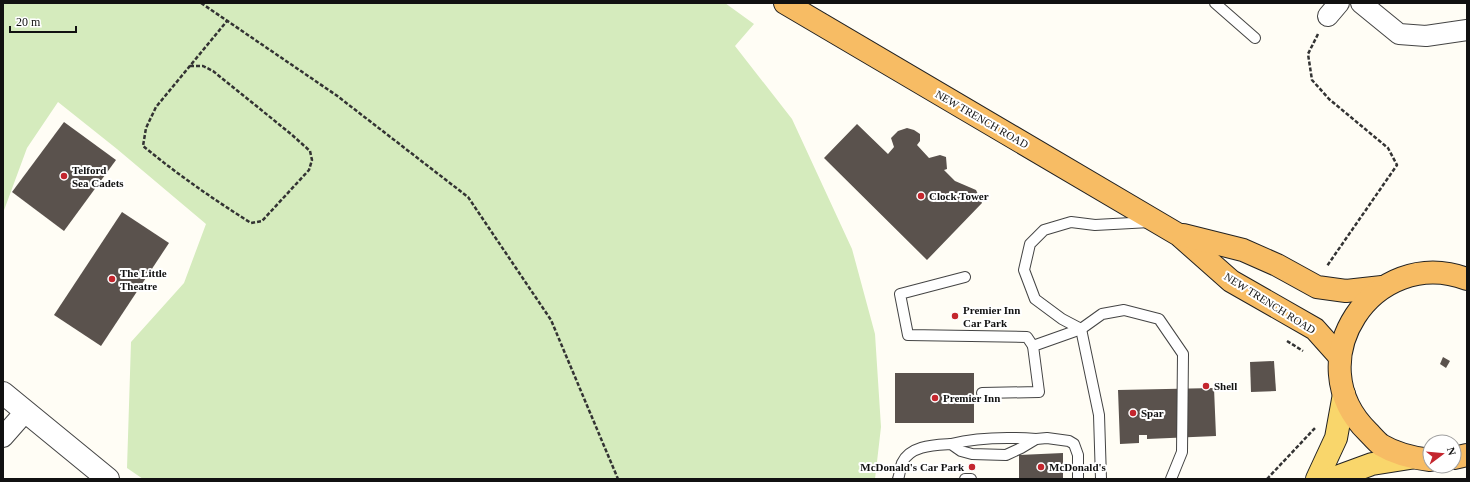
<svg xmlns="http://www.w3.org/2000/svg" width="1470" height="482" font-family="'Times New Roman',serif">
	<rect width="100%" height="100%" fill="#fffdf5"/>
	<path fill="#d5ebbd" d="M3 3H725L754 24 735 46 792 119 852 249 875 334 881 427 875 479H143L127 468 131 342 184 283 206 224 117 149 58 102 27 148 3 213Z"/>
	<g fill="#5a524d">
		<path d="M64 122 116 160 64 231 12 192Z"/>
		<path d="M857 124 888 154 894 147 891 138 898 131 907 128 914 130 920 134V141L917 145 929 158 940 155 946 157 947 169 944 170 955 181 976 190 982 203 927 260 824 158Z"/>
		<path d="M122 212 169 243 101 346 54 315Z"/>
		<path d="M1443 357 1450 361 1446 368 1440 364Z"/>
		<path d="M1274 361 1276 391 1251 392 1250 362Z"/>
		<rect x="895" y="373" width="79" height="50"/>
		<path d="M1214 388 1216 436 1147 439V435H1139V443L1120 444 1118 390Z"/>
		<path d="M1063 453V479H1019V455Z"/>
	</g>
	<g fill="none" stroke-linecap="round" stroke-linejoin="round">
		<g stroke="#444" stroke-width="12">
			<g id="service">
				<path d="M1215 3 1255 38"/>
				<path d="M965 277 900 294 908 335 1027 337 1033 346"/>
				<path d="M1081 329 1062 319 1035 299 1024 270 1030 244 1044 230 1071 222 1095 225 1150 222"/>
				<path d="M1081 329 1099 415 1101 479"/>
				<path d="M982 393 1039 392 1033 346 1081 329 1102 314 1124 310 1159 319 1183 354 1182 452 1171 479"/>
				<path d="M951 444C979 437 1008 437 1036 439"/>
				<path d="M898 479C900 474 900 468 902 463 910 445 935 445 951 444L961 451 972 454 1006 455 1021 448 1036 439 1047 438 1069 441 1074 444 1078 455V479"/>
				<path d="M965 479H971"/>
			</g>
		</g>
		<g stroke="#444" stroke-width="22">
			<g id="minor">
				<path d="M1361 3 1399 34 1426 36 1467 30"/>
				<path d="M1328 16 1339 3"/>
				<path d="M3 437 25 412"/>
			</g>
		</g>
		<g stroke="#444" stroke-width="24">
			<path id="tertiary" d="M3 393 108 479"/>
		</g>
		<g stroke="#222" stroke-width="24">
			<g id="primary">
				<path d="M1317 479 1336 438 1344 394"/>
				<path d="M1331 479 1372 464 1410 458"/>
			</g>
		</g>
		<g stroke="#222" stroke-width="24">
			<g id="trunk">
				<path d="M785 3 1179 235 1231 281 1315 329 1340 357"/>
				<path d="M1183 235 1243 250 1277 265 1317 287 1346 291 1382 287"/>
				<path d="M1454 458 1467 455"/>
				<path d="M1430 460C1413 458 1396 454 1381 445 1376 441 1372 436 1368 432 1296 362 1373 244 1467 279"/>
			</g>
		</g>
		<g stroke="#333" stroke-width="2.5" stroke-dasharray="4 2" stroke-linecap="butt">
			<path d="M201 3 336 95 468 197 551 320 618 479"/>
			<path d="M1318 34 1308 54 1312 80 1329 99 1388 148 1397 165 1327 266"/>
			<path d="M190 66H203L213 71 291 134 310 151 312 160 309 170 262 221 251 223C213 199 177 174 143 146L146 128 156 107 227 21"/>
			<path d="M1287 341 1303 351"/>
			<path d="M1267 479 1315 428"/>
		</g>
		<use href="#service" stroke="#fff" stroke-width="10"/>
		<use href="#minor" stroke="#fff" stroke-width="20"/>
		<use href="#tertiary" stroke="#fff" stroke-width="22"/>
		<use href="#primary" stroke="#f9d66b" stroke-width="22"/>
		<use href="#trunk" stroke="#f7bc64" stroke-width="22"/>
	</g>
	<g fill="#c4262e" stroke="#fff" stroke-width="1.5">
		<circle cx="64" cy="176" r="4"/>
		<circle cx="921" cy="196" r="4"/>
		<circle cx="112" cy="279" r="4"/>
		<circle cx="955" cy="316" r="4"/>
		<circle cx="1206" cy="386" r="4"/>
		<circle cx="935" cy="398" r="4"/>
		<circle cx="1133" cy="413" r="4"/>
		<circle cx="972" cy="467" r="4"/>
		<circle cx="1041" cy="467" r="4"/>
	</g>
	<g text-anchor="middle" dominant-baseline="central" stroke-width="4" stroke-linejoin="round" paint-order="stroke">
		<g font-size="11" fill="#111" stroke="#fff">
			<text transform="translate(982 119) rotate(30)">NEW TRENCH ROAD</text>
			<text transform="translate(1270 303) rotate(32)">NEW TRENCH ROAD</text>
		</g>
		<g font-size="11" font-weight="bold" fill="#111" stroke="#fff" text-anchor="start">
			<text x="72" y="170">Telford<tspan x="72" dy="13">Sea Cadets</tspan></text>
			<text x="929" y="196">Clock Tower</text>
			<text x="120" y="273">The Little<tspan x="120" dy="13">Theatre</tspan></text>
			<text x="963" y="310">Premier Inn<tspan x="963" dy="13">Car Park</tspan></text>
			<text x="1214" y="386">Shell</text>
			<text x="943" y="398">Premier Inn</text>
			<text x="1141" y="413">Spar</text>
			<text x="964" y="467" text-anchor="end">McDonald's Car Park</text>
			<text x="1049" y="467">McDonald's</text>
		</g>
	</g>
	<rect width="1470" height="482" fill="none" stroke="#111111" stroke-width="8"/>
	<g transform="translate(1442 454) rotate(74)"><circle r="19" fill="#ffffff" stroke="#a0a0a0"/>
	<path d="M0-3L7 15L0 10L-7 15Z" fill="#c4262e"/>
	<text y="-6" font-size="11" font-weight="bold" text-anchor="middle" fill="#111111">N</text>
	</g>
	<path d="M10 26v6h66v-6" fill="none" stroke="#111111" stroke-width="2"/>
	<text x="16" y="26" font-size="12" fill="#111111" stroke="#ffffff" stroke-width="3" paint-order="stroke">20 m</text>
</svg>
